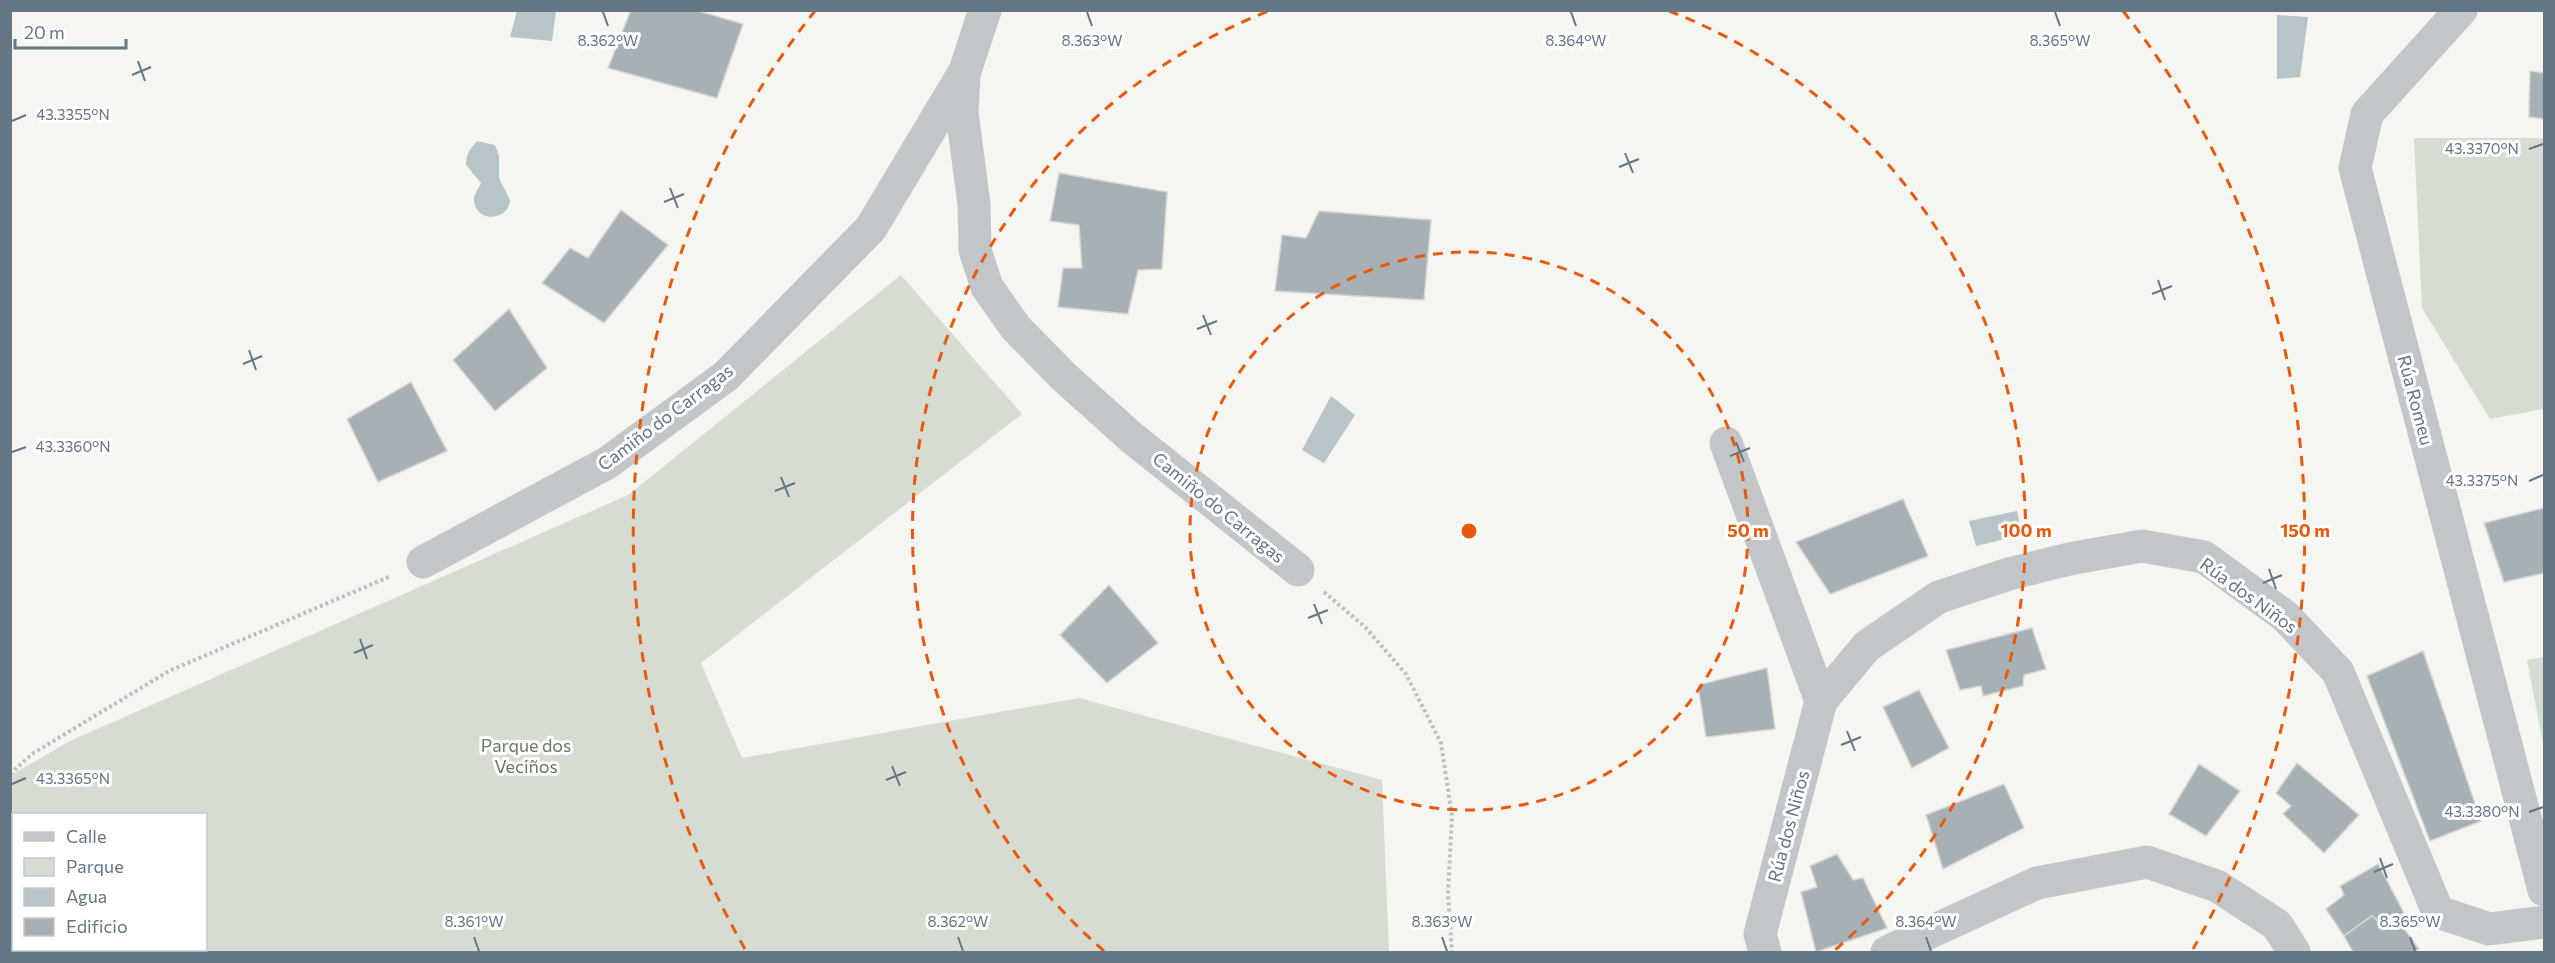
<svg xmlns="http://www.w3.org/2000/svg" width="2555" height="963" font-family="Commissioner,sans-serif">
	<rect width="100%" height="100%" fill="#f5f5f1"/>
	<g fill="#d6dcd2" fill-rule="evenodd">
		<path d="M2414 138H2544V409L2490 419 2422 308Z"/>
		<path d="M901 275 1022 414 701 663 742 758 1079 698 1382 780 1389 952H11V775L70 741 628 495ZM14 814H206V950H14Z"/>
		<path d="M2544 657V748L2527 660Z"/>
	</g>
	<g fill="#b7c5c8">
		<path d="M517 11H556L552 41 510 37Z"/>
		<path d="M2277 15 2308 17 2300 77 2277 79Z"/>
		<path d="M477 141 495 145 499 156V178L510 200C509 221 476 223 474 201 473 194 479 189 481 183L466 165C466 154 470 149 477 141Z"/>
		<path d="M1331 396 1355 415 1324 463 1302 450Z"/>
		<path d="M2017 511 2022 535 1976 546 1969 521Z"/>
	</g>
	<g fill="#a7b0b5" stroke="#d6d6d4" stroke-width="1.5">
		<path d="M631 10H695L743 24 717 98 608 68Z"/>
		<path d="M2530 71 2544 73V119L2529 117Z"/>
		<path d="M1059 173 1167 192 1162 269 1138 270 1128 314 1058 307 1063 268H1082L1079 225 1050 221Z"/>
		<path d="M621 210 668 245 604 323 542 283 570 248 588 258Z"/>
		<path d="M1319 211 1431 220 1424 300 1275 291 1282 235 1306 238Z"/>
		<path d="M509 309 547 368 495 411 453 360Z"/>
		<path d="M411 382 447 451 378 482 347 419Z"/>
		<path d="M1903 499 1928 556 1830 594 1796 542Z"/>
		<path d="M2544 508V573L2504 582 2484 523Z"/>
		<path d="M1109 585 1158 643 1107 683 1060 635Z"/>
		<path d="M2032 628 2046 669 2024 675 2023 686 1983 696 1981 686 1960 690 1946 650Z"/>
		<path d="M2423 651 2481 821 2430 841 2367 676Z"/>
		<path d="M1767 668 1775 729 1706 737 1698 685Z"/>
		<path d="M1919 690 1949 748 1912 768 1883 707Z"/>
		<path d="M2297 763 2359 815 2324 853 2283 814 2291 806 2276 793Z"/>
		<path d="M2199 764 2240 791 2206 836 2169 814Z"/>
		<path d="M2004 784 2024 828 1943 869 1926 815Z"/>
		<path d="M1837 854 1853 880 1863 878 1887 928 1816 952 1801 892 1817 887 1810 866Z"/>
		<path d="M2378 864 2404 913 2383 925 2372 916 2344 936 2326 909 2344 895 2340 886Z"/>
		<path d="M2372 916 2383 925 2397 919 2419 949 2413 952H2353L2344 936Z"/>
	</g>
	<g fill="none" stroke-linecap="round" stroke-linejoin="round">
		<g stroke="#bcbec0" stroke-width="4" stroke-dasharray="3 3" stroke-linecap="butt">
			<path d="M1324 592 1365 627 1406 674 1441 743 1452 816 1448 894 1452 952"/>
			<path d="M10 774 32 754 169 671 391 576"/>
		</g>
		<g stroke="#c2c6c9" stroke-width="33">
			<path d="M2461 10 2367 114 2355 168 2544 890"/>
			<path d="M964 75 962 113 974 204 975 250 987 287 1016 328 1063 376 1131 437 1298 570"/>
			<path d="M1726 443 1821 701"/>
			<path d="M423 562 607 463 726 376 871 228 965 71 985 10"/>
			<path d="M1765 952 1760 934 1821 701 1867 646 1939 597 2009 574 2069 559 2142 546 2204 557 2286 617 2338 672 2438 912 2489 929 2544 922"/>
			<path d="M1887 952 2037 883 2147 862 2217 886 2277 925 2294 952"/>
		</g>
	</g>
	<path fill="none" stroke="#647583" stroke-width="2" d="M603 12 608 26M1087 12 1092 26M1571 12 1576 26M2055 12 2060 26M138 61 145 81M132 75 151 67M12 121 26 115M2529 149 2543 144M1625 153 1633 173M1619 167 1639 159M670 188 678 208M664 202 684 194M2158 280 2165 300M2152 294 2172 286M1203 315 1211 335M1197 329 1217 321M249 350 256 370M243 364 262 356M1736 442 1744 462M12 452 26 447M1730 456 1750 448M781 477 789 497M2529 481 2543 475M775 491 795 483M2269 569 2276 589M2263 583 2282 575M1314 604 1322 624M1308 618 1328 610M360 639 367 659M354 653 373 645M1847 731 1855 751M1841 745 1861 737M892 766 900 786M886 780 906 772M12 784 26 778M2529 812 2543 807M2380 858 2387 878M2374 872 2393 864M474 937 479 951M958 937 963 951M1442 937 1447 951M1926 937 1931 951M2410 937 2415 951"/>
	<g fill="none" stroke="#e8590c" stroke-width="3" stroke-dasharray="10 8">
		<circle cx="1469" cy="531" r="279"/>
		<path d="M1104 951A557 557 0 0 1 1269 11M1669 11A557 557 0 0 1 1834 951"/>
		<path d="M745 949A836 836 0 0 1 815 11M2123 11A836 836 0 0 1 2193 949"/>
	</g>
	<g text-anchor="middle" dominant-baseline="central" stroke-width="6" stroke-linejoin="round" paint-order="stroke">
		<g font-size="18" fill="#647583" stroke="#fff">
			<text transform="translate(2416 400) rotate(75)">Rúa Romeu</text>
			<text transform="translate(665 417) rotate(-37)">Camiño do Carragas</text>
			<text transform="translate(1219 507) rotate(39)">Camiño do Carragas</text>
			<text transform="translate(2249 595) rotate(36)">Rúa dos Niños</text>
			<text transform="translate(1788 826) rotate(-75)">Rúa dos Niños</text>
		</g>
		<g font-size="18" fill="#677a62" stroke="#fff">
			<text x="526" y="745">Parque dos<tspan x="526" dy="21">Veciños</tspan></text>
		</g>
	</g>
	<g font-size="15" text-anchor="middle" fill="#647583" stroke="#fff" stroke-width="6" stroke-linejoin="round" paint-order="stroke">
		<text x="1576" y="46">8.364°W</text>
		<text x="608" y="46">8.362°W</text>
		<text x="1092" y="46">8.363°W</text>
		<text x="2060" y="46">8.365°W</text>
		<text x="73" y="120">43.3355°N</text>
		<text x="2482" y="154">43.3370°N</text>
		<text x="73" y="452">43.3360°N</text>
		<text x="2482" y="486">43.3375°N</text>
		<text x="73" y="784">43.3365°N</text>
		<text x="2482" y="817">43.3380°N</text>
		<text x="474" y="927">8.361°W</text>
		<text x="958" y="927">8.362°W</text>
		<text x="1442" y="927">8.363°W</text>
		<text x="1926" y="927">8.364°W</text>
		<text x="2410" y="927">8.365°W</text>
	</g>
	<circle cx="1469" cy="531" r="9" fill="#e8590c" stroke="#fff" stroke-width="3"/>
	<g font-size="18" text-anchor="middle" font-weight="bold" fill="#e8590c" stroke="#fff" stroke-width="6" stroke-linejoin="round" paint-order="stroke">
		<text x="1748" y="537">50 m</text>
		<text x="2026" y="537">100 m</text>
		<text x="2305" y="537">150 m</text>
	</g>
	<rect width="2555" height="963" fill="none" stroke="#647583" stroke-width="24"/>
	<rect x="12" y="813" width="195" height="138" fill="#ffffff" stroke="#c1c8cd" stroke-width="1.5"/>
	<rect x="24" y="832" width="30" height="9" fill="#c2c6c9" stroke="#c1c8cd" stroke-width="1.5"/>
	<text x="66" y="843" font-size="18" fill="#647583">Calle</text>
	<rect x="24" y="858" width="30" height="18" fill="#d6dcd2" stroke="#c1c8cd" stroke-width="1.5"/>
	<text x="66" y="873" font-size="18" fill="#647583">Parque</text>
	<rect x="24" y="888" width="30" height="18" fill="#b7c5c8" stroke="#c1c8cd" stroke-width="1.5"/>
	<text x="66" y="903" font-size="18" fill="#647583">Agua</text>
	<rect x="24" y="918" width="30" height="18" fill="#a7b0b5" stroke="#c1c8cd" stroke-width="1.5"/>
	<text x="66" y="933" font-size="18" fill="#647583">Edificio</text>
	<path d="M15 39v9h111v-9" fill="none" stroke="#647583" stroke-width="3"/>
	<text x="24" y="39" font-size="18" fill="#647583" stroke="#ffffff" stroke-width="4.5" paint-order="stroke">20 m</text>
</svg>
